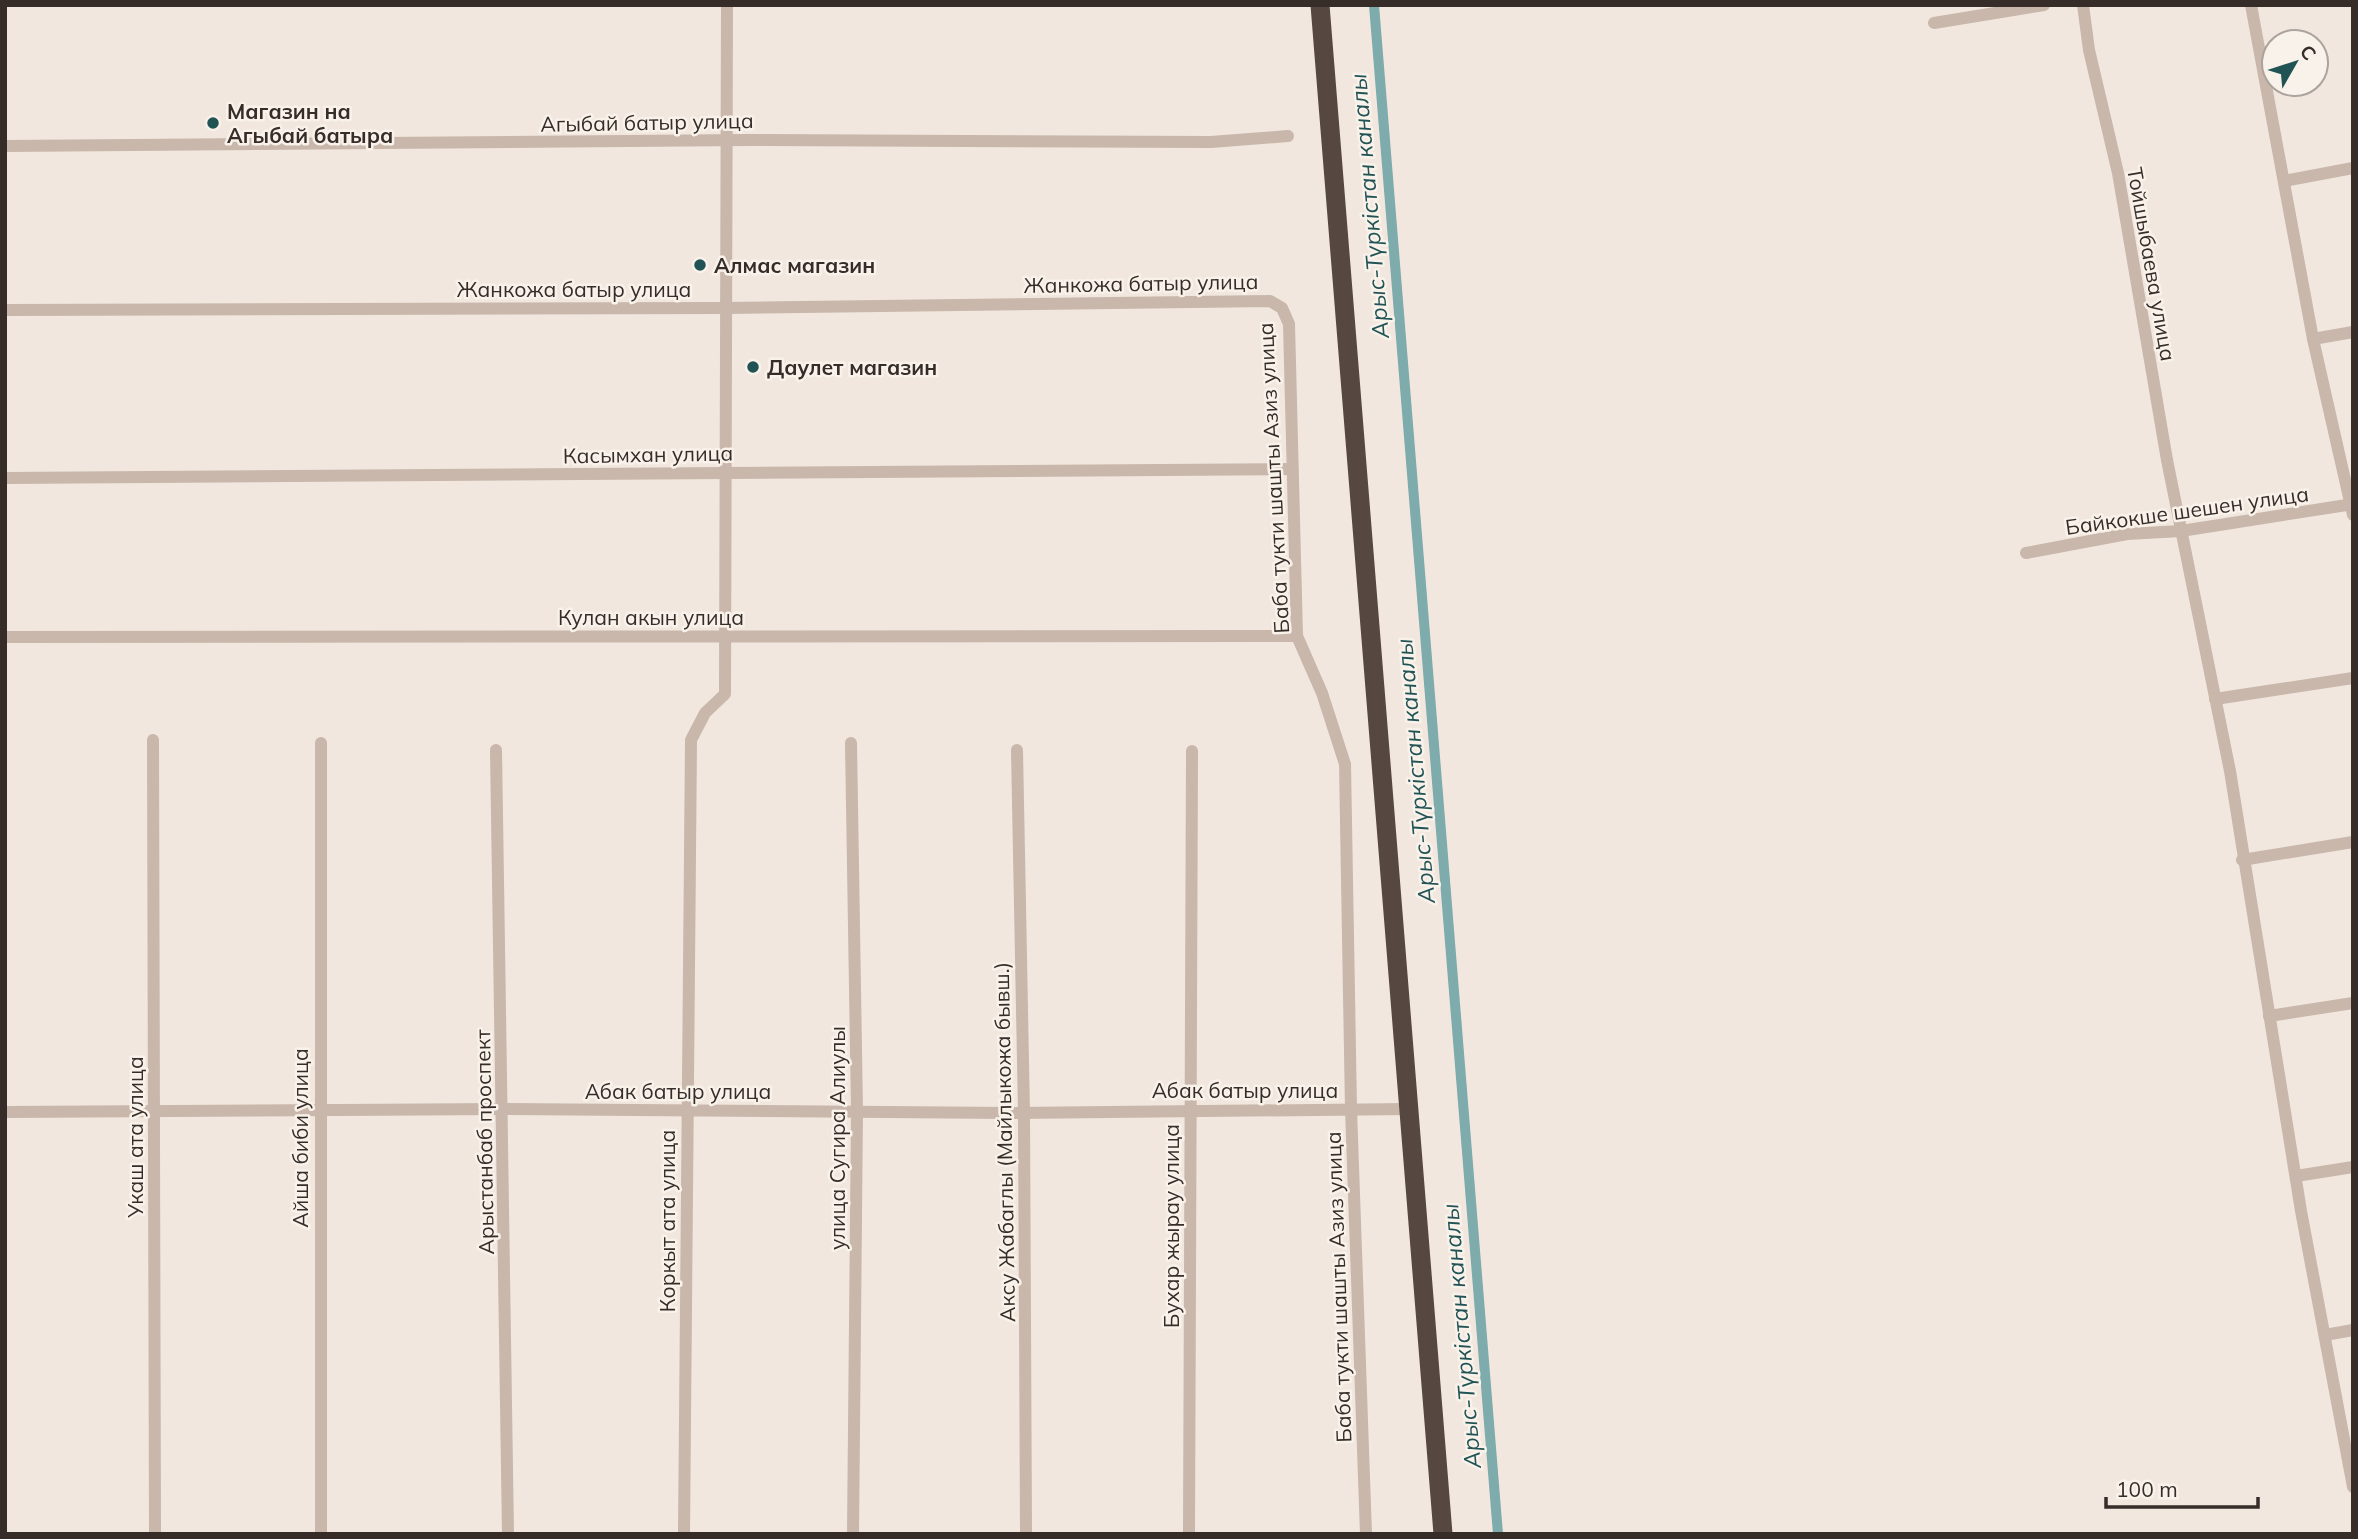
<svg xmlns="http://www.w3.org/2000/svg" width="2358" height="1539" font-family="Mulish,sans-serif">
	<rect width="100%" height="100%" fill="#f1e7de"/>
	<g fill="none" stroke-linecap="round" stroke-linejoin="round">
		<path stroke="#7eabac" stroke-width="10" d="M1374 5 1498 1534"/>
		<g stroke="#c8b7aa" stroke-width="12">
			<path d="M2083 5 2089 50 2118 173 2167 460 2230 771 2301 1211 2353 1487"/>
			<path d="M2251 5 2313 339 2353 515"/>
			<path d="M1934 23 2044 5"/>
			<path d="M5 146 747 140 1211 142 1288 136"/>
			<path d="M2284 181 2353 168"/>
			<path d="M5 310 725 308 1270 301 1282 308 1289 324 1297 636 1322 693 1345 764 1351 1109 1366 1534"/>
			<path d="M2313 339 2353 332"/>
			<path d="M5 478 1292 469"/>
			<path d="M2026 553 2127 534 2181 531 2353 504"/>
			<path d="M5 637 1297 636"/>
			<path d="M2215 699 2353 678"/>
			<path d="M153 740 155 1534"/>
			<path d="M321 743V1534"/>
			<path d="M851 743 857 1111 853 1534"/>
			<path d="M496 750 508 1534"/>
			<path d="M1017 750 1024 1113 1026 1534"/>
			<path d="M2242 860 2353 842"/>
			<path d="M2269 1016 2353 1003"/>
			<path d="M5 1112 504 1109 1008 1113 1409 1109"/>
			<path d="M2296 1176 2353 1167"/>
			<path d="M2325 1335 2353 1330"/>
			<path d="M684 1534 691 740 705 713 725 694 727 5"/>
			<path d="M1189 1534 1192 751"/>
		</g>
		<path stroke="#574741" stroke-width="19" d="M1320 5 1443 1534"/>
	</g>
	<g fill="#215355" stroke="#f9f2ea" stroke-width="2.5">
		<circle cx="213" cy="123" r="7"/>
		<circle cx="700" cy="265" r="7"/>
		<circle cx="753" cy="367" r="7"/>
	</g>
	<g text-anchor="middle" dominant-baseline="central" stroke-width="5" stroke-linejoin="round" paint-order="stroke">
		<g font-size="21" font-weight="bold" fill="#362d29" stroke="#f9f2ea" text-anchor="start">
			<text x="227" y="111">Магазин на<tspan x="227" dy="24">Агыбай батыра</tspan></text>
			<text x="714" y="265">Алмас магазин</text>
			<text x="767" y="367">Даулет магазин</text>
		</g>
		<g font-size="21" fill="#362d29" stroke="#f9f2ea">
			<text transform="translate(647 122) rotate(-1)">Агыбай батыр улица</text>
			<text transform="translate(2152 264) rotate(80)">Тойшыбаева улица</text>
			<text transform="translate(1141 283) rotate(-1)">Жанкожа батыр улица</text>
			<text x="574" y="289">Жанкожа батыр улица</text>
			<text transform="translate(648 454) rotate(-1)">Касымхан улица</text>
			<text transform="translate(1273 478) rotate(-93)">Баба тукти шашты Азиз улица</text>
			<text transform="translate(2187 510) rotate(-8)">Байкокше шешен улица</text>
			<text x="651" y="617">Кулан акын улица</text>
			<text x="1245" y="1090">Абак батыр улица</text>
			<text x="678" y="1091">Абак батыр улица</text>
			<text transform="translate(135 1137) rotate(-90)">Укаш ата улица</text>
			<text transform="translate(300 1138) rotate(-90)">Айша биби улица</text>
			<text transform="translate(837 1138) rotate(-90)">улица Сугира Алиулы</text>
			<text transform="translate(484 1142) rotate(-91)">Арыстанбаб проспект</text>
			<text transform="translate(1004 1142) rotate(-91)">Аксу Жабаглы (Майлыкожа бывш.)</text>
			<text transform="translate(667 1221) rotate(-90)">Коркыт ата улица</text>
			<text transform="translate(1171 1226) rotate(-90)">Бухар жырау улица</text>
			<text transform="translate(1338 1287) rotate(-92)">Баба тукти шашты Азиз улица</text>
		</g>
		<g font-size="23" font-style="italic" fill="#215355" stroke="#f9f2ea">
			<text transform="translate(1369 206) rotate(-95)">Арыс-Түркістан каналы</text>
			<text transform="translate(1415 771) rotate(-95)">Арыс-Түркістан каналы</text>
			<text transform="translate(1461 1336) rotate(-95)">Арыс-Түркістан каналы</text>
		</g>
	</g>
	<rect width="2358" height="1539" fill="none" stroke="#362d29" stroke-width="14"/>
	<g transform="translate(2295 63) rotate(51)"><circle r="33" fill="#f9f2ea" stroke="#aba39d" stroke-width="2"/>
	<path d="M0-5L12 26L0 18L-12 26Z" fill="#215355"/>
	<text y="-10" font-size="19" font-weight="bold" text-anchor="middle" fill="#362d29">С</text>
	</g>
	<path d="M2106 1497v10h152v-10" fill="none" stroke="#362d29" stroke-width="3.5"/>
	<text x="2116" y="1497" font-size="21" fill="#362d29" stroke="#f9f2ea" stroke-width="5" paint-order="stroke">100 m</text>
</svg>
